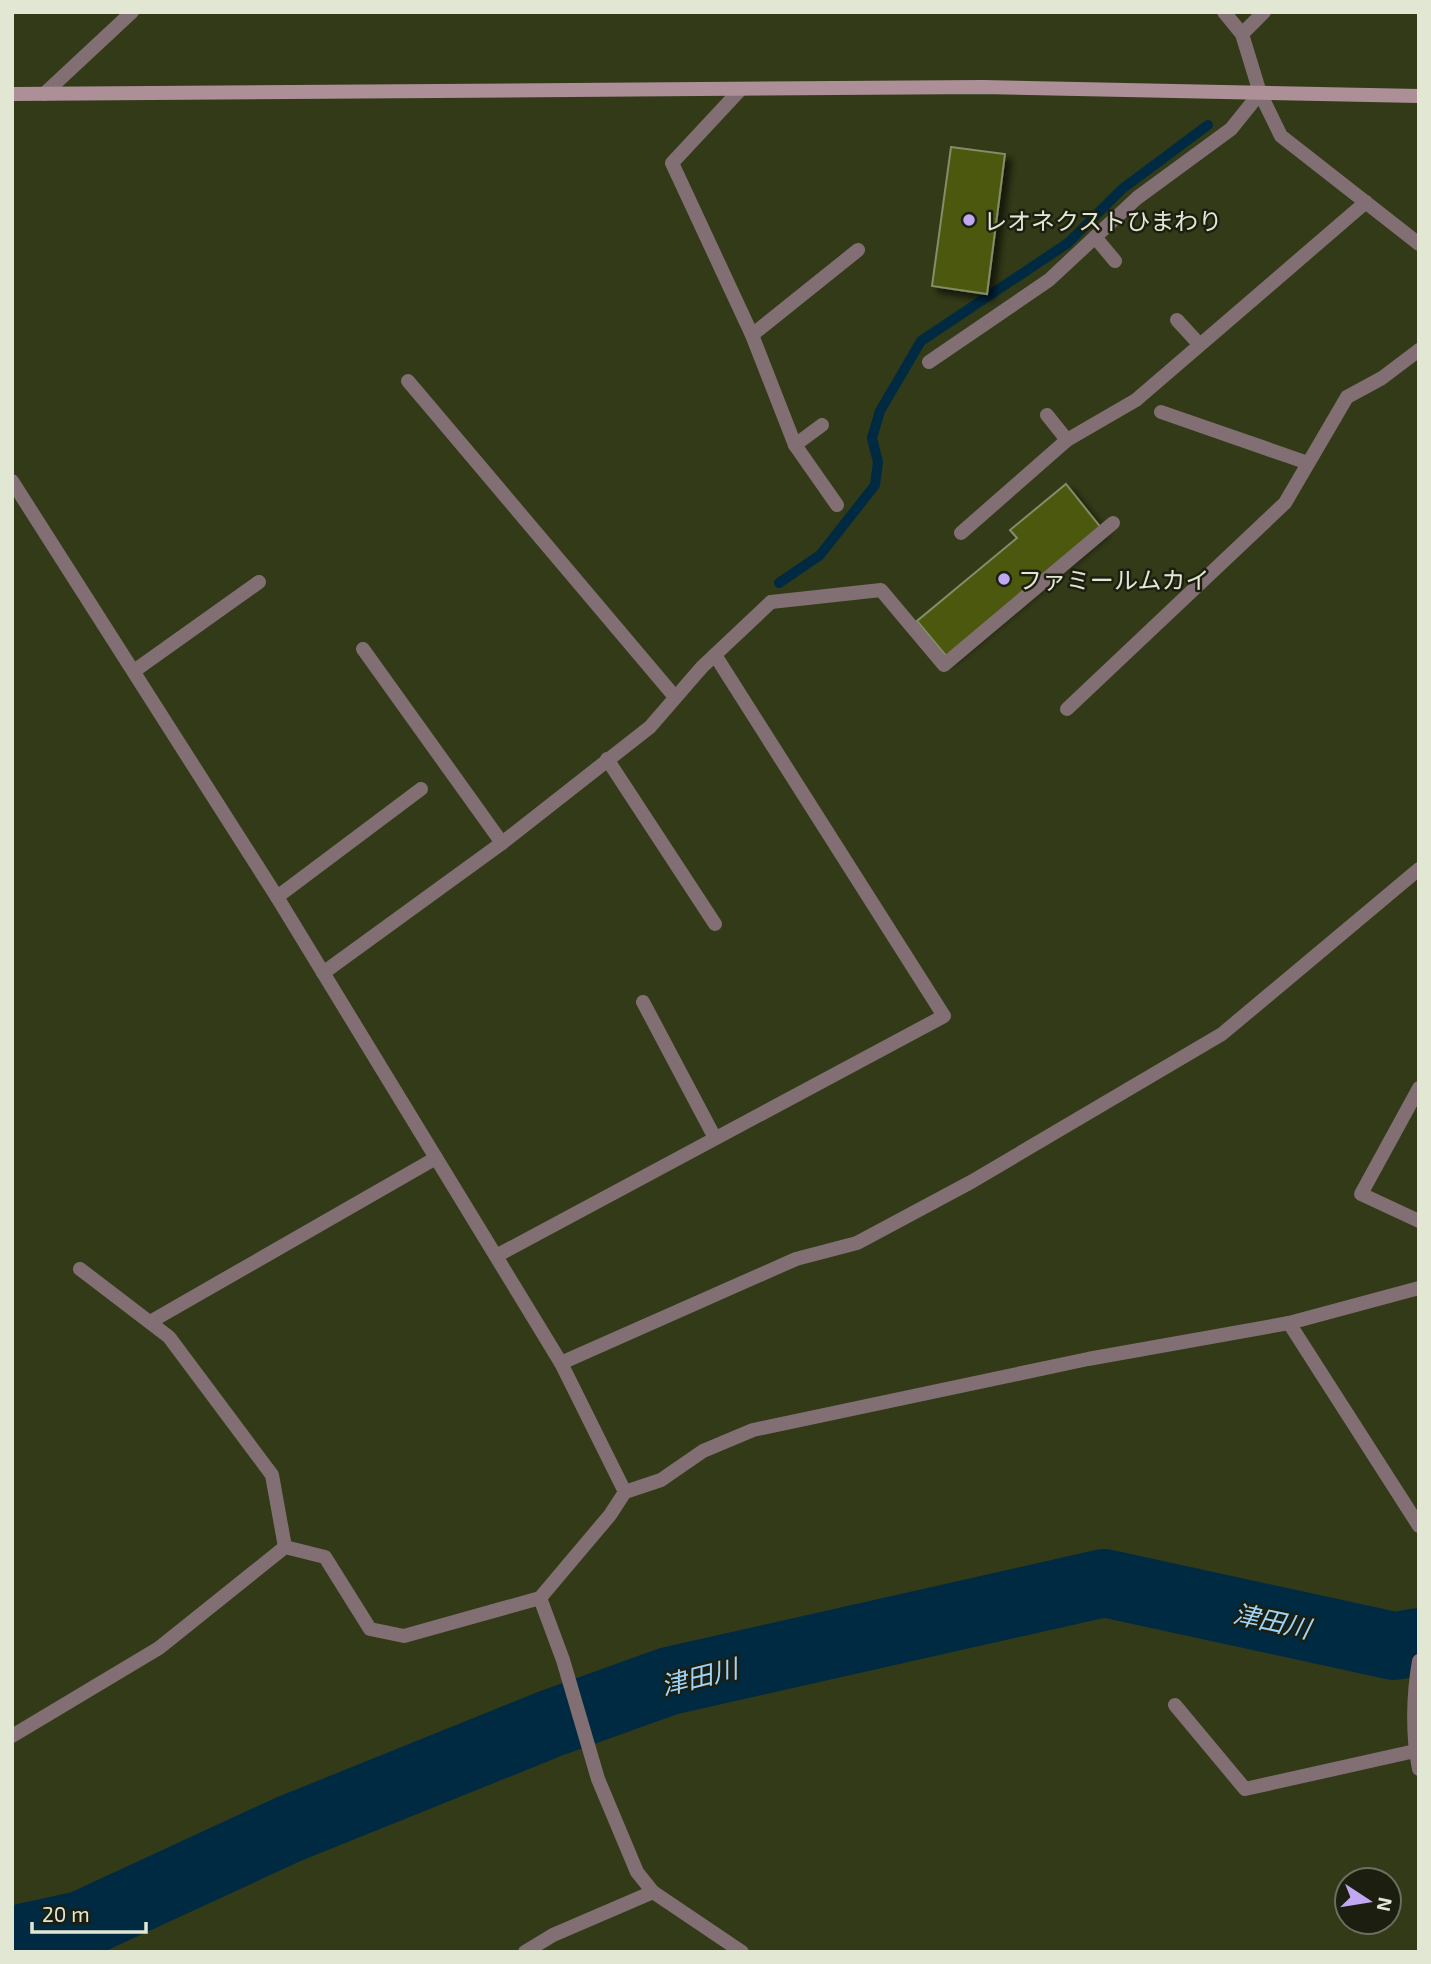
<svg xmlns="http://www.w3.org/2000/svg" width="1431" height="1964" font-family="'Exo 2','Noto Sans JP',sans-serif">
	<defs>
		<filter id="shadow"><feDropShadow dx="6" dy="6" stdDeviation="3.5" flood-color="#0009"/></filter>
	</defs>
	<rect width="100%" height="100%" fill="#323a18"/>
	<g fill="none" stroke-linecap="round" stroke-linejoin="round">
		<path stroke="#002a42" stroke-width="10" d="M779 583 820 555 875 485 878 462 872 438 880 411 921 341 1068 243 1122 189 1208 125"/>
		<path stroke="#002a42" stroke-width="68" d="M12 1940 81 1925 289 1829 552 1723 669 1681 1104 1583 1394 1646 1419 1642"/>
	</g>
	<g fill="#4c590f" stroke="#848d68" stroke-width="2" filter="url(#shadow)">
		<path d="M951 147 1005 154 987 294 932 286Z"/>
		<path d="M1066 484 1102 529 947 657 917 621 1017 538 1010 530Z"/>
	</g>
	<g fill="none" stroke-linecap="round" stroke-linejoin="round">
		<g stroke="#826f74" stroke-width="14">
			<path d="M771 602 881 590 944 665 1113 523"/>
			<path d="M80 1269 169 1337 272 1475 285 1547"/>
			<path d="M1175 1705 1245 1789 1415 1751"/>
			<path d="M525 1952 553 1935 653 1892"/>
		</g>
		<g stroke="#826f74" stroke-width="14">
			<path d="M1224 12 1242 34 1260 93 1281 136 1419 244"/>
			<path d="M1242 34 1264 12"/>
			<path d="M741 89 672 163 752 335 795 445 837 505"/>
			<path d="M44 94 132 12"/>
			<path d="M1095 237 1115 261"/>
			<path d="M1177 320 1199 344"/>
			<path d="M752 335 858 250"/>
			<path d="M929 362 1049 280 1137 198 1231 129 1260 93"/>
			<path d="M408 381 675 697"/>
			<path d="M1161 412 1308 463"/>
			<path d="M1047 415 1067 440"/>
			<path d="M795 445 822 425"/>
			<path d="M12 481 277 897 561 1363 625 1492"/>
			<path d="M961 533 1067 440 1136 400 1366 202"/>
			<path d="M363 649 502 843"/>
			<path d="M134 671 259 582"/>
			<path d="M1067 709 1285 503 1347 397 1382 378 1419 350"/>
			<path d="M607 759 715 924"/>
			<path d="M277 897 421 789"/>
			<path d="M323 973 502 843 650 727 702 667 771 602"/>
			<path d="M643 1002 715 1138"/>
			<path d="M1419 1088 1361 1194 1419 1221"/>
			<path d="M496 1256 944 1016 715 655"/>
			<path d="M150 1322 436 1158"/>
			<path d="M1289 1323 1419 1526"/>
			<path d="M561 1363 796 1259 857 1243 971 1182 1222 1034 1419 869"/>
			<path d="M540 1598 563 1660 598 1779 637 1872 653 1892 742 1952"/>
			<path d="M1419 1661C1413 1695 1412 1735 1419 1769"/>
			<path d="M12 1736 159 1648 285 1547 325 1557 370 1629 404 1636 540 1598 610 1515 625 1492 661 1480 703 1451 753 1430 1088 1359 1289 1323 1419 1288"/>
		</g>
		<path stroke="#ac8f97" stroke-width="14" d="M12 94 983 87 1419 96"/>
	</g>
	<g fill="#c1a8f3" stroke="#1c1f10" stroke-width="2.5">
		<circle cx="969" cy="220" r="7"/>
		<circle cx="1004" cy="579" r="7"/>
	</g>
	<g text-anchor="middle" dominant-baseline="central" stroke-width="5" stroke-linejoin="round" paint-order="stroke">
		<g font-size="24" fill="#e2e7d4" stroke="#1c1f10" text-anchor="start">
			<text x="983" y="220">レオネクストひまわり</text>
			<text x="1018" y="579">ファミールムカイ</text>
		</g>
		<g font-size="26" font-style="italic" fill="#9fd4f9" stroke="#1c1f10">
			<text transform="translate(1272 1620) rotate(12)">津田川</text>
			<text transform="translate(699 1676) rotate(-14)">津田川</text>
		</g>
	</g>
	<rect width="1431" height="1964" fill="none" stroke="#e2e7d4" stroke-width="28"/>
	<g transform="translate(1368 1901) rotate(102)"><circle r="33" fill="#1c1f10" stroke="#6b6f5e" stroke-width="2"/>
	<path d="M0-5L12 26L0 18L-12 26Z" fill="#c1a8f3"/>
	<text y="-10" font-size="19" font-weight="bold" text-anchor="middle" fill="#e2e7d4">N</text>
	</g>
	<path d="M32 1922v10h114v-10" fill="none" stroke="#e2e7d4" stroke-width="3.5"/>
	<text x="42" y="1922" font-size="21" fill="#e2e7d4" stroke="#1c1f10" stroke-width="5" paint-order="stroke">20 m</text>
</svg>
